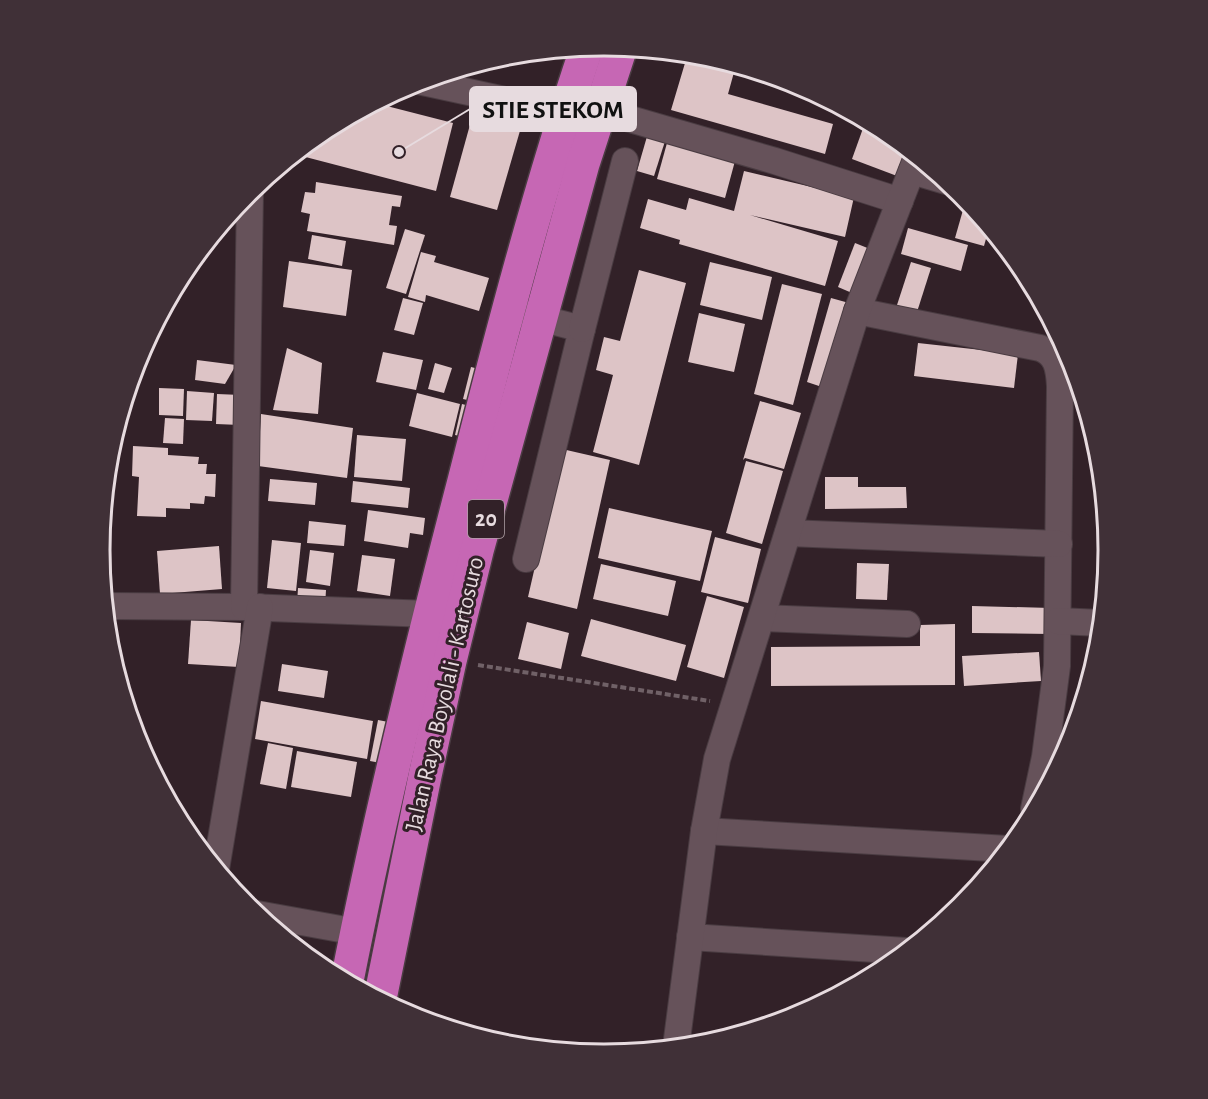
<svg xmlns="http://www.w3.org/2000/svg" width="1208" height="1099" font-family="'Alegreya Sans',sans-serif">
	<rect width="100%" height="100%" fill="#322128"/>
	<g fill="#ddc4c6">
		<path d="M688 53 703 55 736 65 728 94 833 124 825 154 671 110Z"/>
		<path d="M375 103 453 123 436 191 294 154 324 130Z"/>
		<path d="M476 103 524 117 497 210 450 197Z"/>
		<path d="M866 120 885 130 914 155 905 179 852 159Z"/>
		<path d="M648 133 666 138 654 176 637 171Z"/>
		<path d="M667 143 735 161 725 198 657 179Z"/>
		<path d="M744 171 854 197 845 237 750 215 838 241 825 286 679 244 680 240 640 228 648 199 686 210 689 198 734 211Z"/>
		<path d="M316 182 402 196 400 207 392 206 389 225 397 226 394 245 307 231 310 214 301 212 305 192 315 193Z"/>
		<path d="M965 203 970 204 989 228 984 246 955 238Z"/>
		<path d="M908 228 968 245 961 271 901 254Z"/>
		<path d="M405 229 425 235 406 294 386 288Z"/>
		<path d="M312 235 346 241 342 266 308 259Z"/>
		<path d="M855 243 870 249 852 293 838 287Z"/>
		<path d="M421 252 436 256 434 262 489 278 479 311 426 295 425 302 408 297Z"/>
		<path d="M289 261 352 270 346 316 283 307Z"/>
		<path d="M710 262 772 277 762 320 700 305Z"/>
		<path d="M911 262 931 268 917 312 897 305Z"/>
		<path d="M639 270 686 283 639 465 593 452 613 375 596 370 604 337 620 341Z"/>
		<path d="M782 284 822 294 793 405 754 394Z"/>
		<path d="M403 298 423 303 414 335 394 330Z"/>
		<path d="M831 298 849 303 825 388 807 382Z"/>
		<path d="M699 313 745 324 734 372 688 362Z"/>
		<path d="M918 343 1018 354 1014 388 914 376Z"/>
		<path d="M287 348 322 363 318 414 273 410Z"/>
		<path d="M383 352 423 360 416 390 376 382Z"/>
		<path d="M197 360 236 365 225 384 195 380Z"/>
		<path d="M435 363 452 368 444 393 428 389Z"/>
		<path d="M471 367 483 370 476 402 463 399Z"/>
		<path d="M159 388 184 389 183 416 159 415Z"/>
		<path d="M187 391 214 393 212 421 186 420Z"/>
		<path d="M417 393 460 404 452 437 409 426Z"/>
		<path d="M217 394 241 395 240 425 216 424Z"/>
		<path d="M760 401 801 413 784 469 745 458 743 460Z"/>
		<path d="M462 404 477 408 469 438 455 435Z"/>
		<path d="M261 414 353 428 347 478 258 466Z"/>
		<path d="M165 418 184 419 183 444 163 443Z"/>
		<path d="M357 435 406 439 402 481 354 477Z"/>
		<path d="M133 446 168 448V455L199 457 198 464H207L206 474H216L215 497 205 496 204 504 190 503V509L166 508V517L137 516 139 477 132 476Z"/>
		<path d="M562 449 610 460 577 609 528 597Z"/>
		<path d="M746 461 783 471 762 544 726 533Z"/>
		<path d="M825 477H858V487H906L907 508 825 509Z"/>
		<path d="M270 479 317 483 315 505 268 501Z"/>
		<path d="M353 481 410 488 408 508 351 502Z"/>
		<path d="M609 508 712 531 700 581 598 558Z"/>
		<path d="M368 510 425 518 423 535 410 533 408 548 364 541Z"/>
		<path d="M309 521 346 525 344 546 307 543Z"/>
		<path d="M715 537 761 549 748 603 701 592Z"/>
		<path d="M272 540 301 543 296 591 267 588Z"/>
		<path d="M219 546 222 589 160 594 157 551Z"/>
		<path d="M310 550 334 553 330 586 306 582Z"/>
		<path d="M362 555 395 559 390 596 357 591Z"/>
		<path d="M857 563 889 564 887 600 856 599Z"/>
		<path d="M601 564 676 581 668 616 593 599Z"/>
		<path d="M298 588 326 590 325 607 297 605Z"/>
		<path d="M707 596 744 607 724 678 687 667Z"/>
		<path d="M972 606 1051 608V634L972 633Z"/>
		<path d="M591 619 686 645 676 681 581 656Z"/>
		<path d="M191 620 241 623 239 667 188 664Z"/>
		<path d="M527 622 569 633 561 669 518 659Z"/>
		<path d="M955 624V685L771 686V647L920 646V625Z"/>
		<path d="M1039 652 1041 681 964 686 962 656Z"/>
		<path d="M282 664 328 671 324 698 278 691Z"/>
		<path d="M261 701 373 721 367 759 255 739Z"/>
		<path d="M378 720 399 724 391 765 370 761Z"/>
		<path d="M268 743 293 748 286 789 260 784Z"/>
		<path d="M297 751 357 762 351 797 291 787Z"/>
	</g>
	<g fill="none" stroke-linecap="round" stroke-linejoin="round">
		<g stroke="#4a3c42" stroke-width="28">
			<g id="minor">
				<path d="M418 81 565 113"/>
				<path d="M599 110 775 161 900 201"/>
				<path d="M912 171 946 181"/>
				<path d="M857 311 1040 348C1057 354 1059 369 1060 386L1057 666 1045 757 1034 809"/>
				<path d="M524 314 582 329 526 559"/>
				<path d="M582 329 625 161"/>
				<path d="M788 533 1059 544"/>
				<path d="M105 606 244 607 429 614"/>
				<path d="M244 607 250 191"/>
				<path d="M762 618 907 624"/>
				<path d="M1058 621 1101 623"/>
				<path d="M704 831 1008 849"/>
				<path d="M216 869 260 607"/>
				<path d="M257 914 357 932"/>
				<path d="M690 937 906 951"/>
				<path d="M676 1047 704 831 717 759 857 311 917 157"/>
			</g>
		</g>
		<g stroke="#4a3c42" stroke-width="36">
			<g id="highway">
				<path d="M347 981C380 813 421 646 464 481 501 335 539 189 587 47"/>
				<path d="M380 999 425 776 450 661 477 551 583 164 621 47"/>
			</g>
		</g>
		<path stroke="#706167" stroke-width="4" stroke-dasharray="6 3" stroke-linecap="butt" d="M478 665 710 701"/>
		<use href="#minor" stroke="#66525a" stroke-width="26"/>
		<use href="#highway" stroke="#c667b4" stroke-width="33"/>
	</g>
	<g text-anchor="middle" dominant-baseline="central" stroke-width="6" stroke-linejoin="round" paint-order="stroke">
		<rect fill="#322128" stroke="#b1a3a8" stroke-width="1.5" x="468" y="500" width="36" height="38" rx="4.5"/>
		<g font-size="22" font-weight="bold" fill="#e7dbdf">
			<text x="486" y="519">20</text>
		</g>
		<g font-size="24" fill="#e7dbdf" stroke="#322128">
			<text transform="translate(445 694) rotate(-77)">Jalan Raya Boyolali - Kartosuro</text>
		</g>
	</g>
	<path d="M0 0H1208V1099H0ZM110 550a494 494 0 1 1 988 0a494 494 0 1 1-988 0Z" fill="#403037" fill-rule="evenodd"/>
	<path fill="none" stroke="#e7dbdf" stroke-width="3" d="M110 550a494 494 0 1 1 988 0a494 494 0 1 1-988 0Z"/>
	<path fill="none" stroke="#e7dbdf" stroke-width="2" d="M399 152L470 109"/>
	<circle fill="#e7dbdf" stroke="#322128" stroke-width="2" cx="399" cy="152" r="6"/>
	<rect fill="#e7dbdf" stroke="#e7dbdf" stroke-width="2" x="470" y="87" width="166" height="44" rx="6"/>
	<g font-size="26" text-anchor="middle" font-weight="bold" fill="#111">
		<text x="553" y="118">STIE STEKOM</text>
	</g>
</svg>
